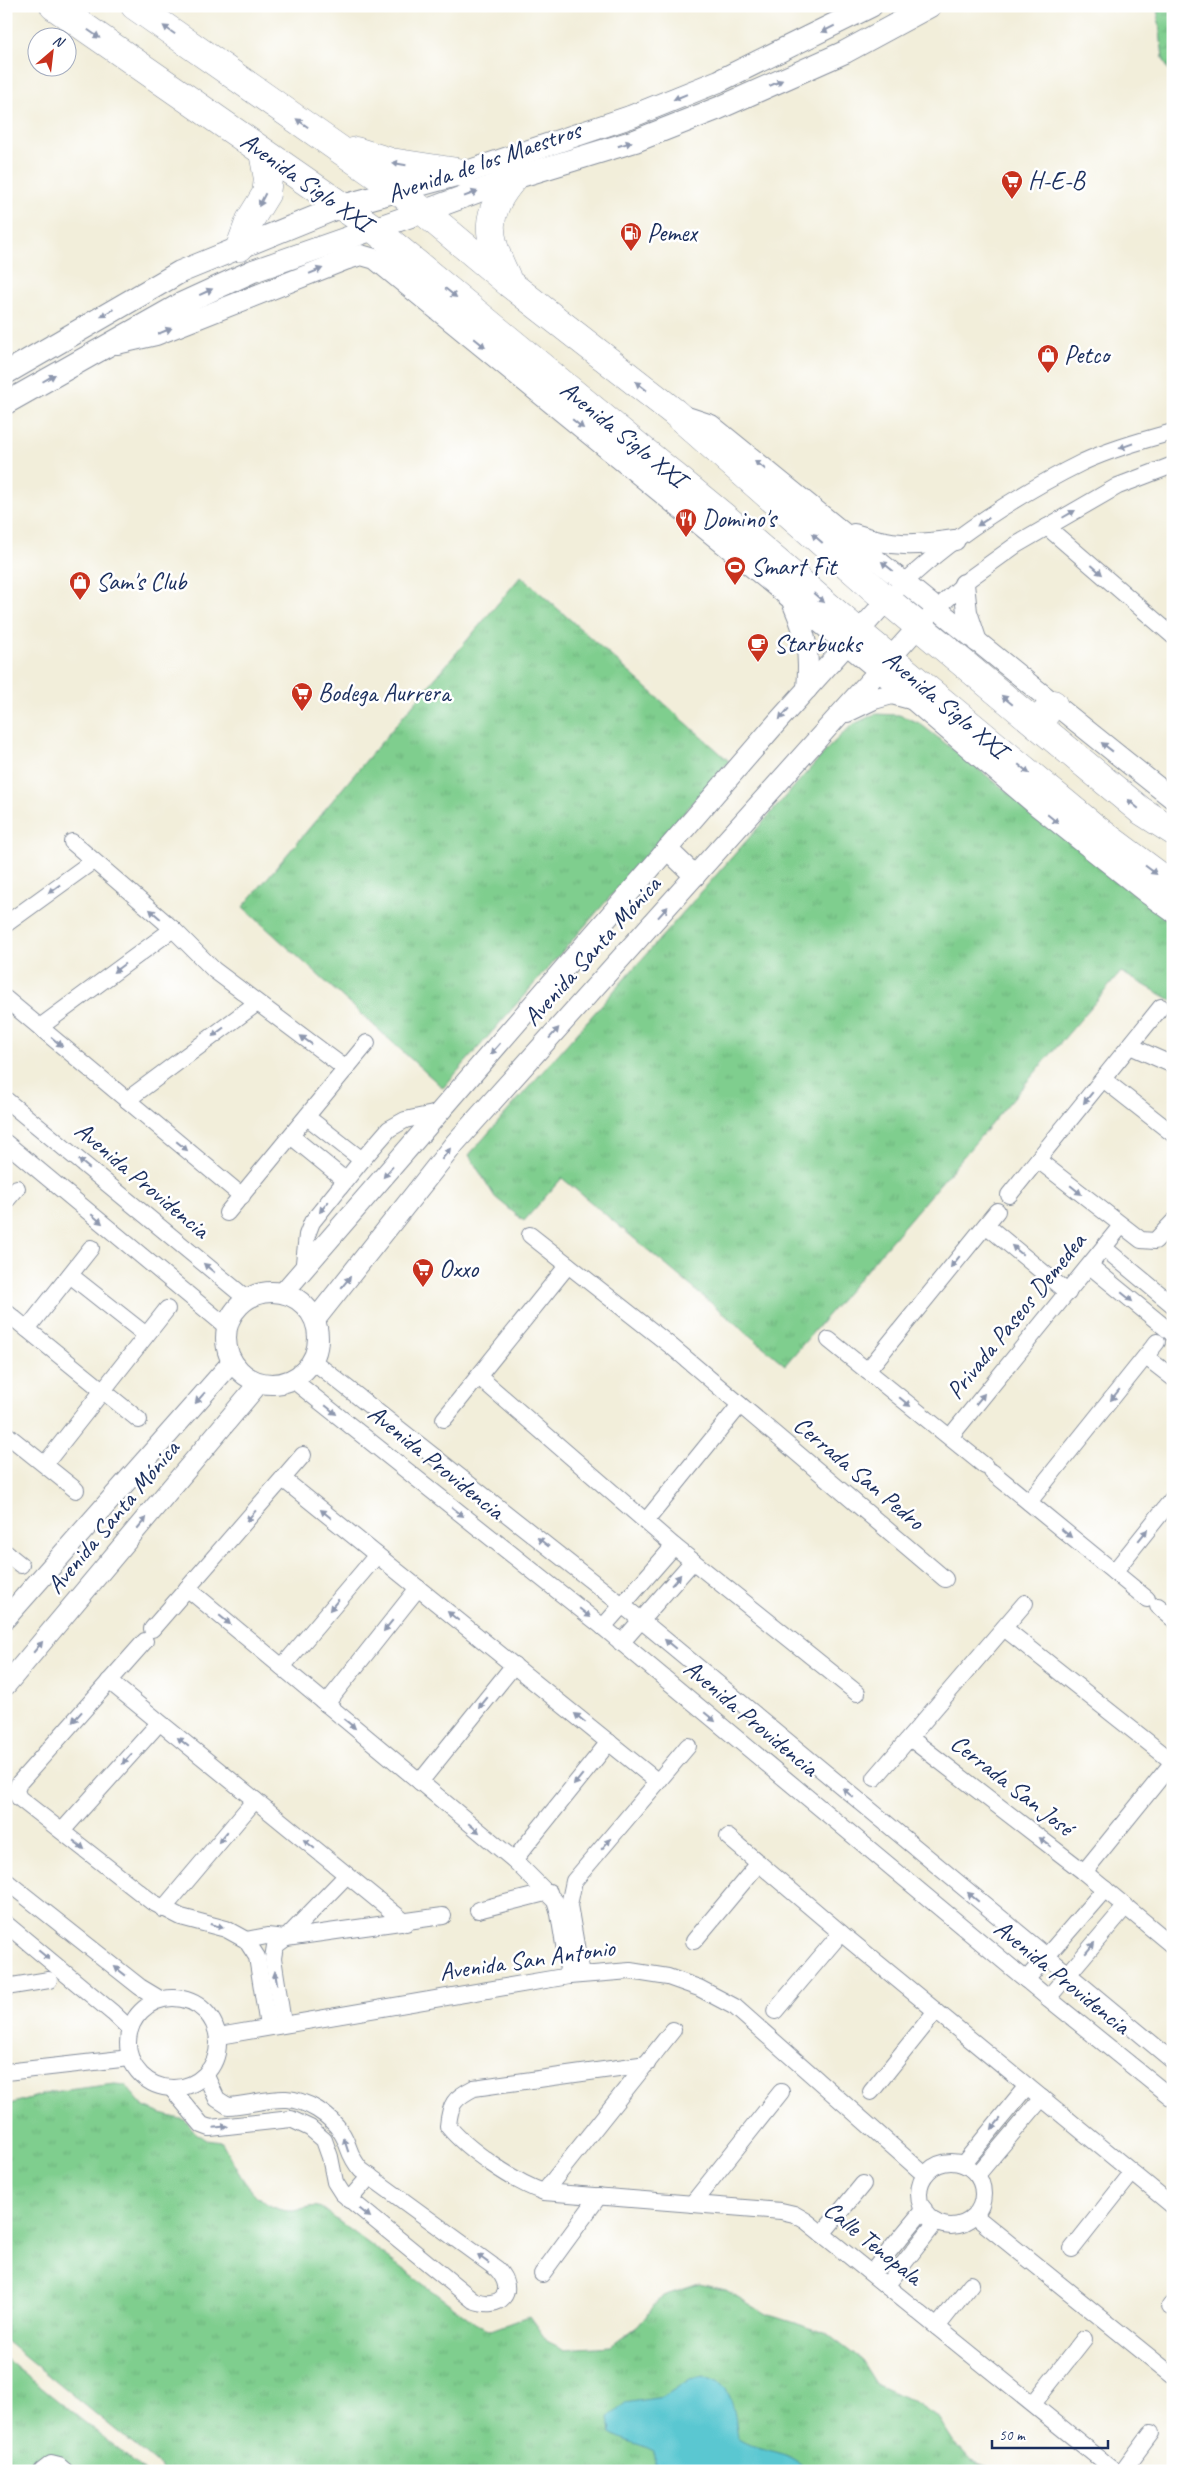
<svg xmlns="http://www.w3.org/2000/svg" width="1179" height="2477" font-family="Caveat,sans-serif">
	<defs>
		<pattern id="grass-tufts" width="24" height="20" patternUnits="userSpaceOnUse" patternTransform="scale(1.25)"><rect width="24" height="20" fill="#7fce8e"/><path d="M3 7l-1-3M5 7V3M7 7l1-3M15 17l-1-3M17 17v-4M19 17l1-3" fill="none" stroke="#6db17d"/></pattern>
		<pattern id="wetland-marsh" width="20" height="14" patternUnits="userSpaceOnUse" patternTransform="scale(1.25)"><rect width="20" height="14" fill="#7fce8e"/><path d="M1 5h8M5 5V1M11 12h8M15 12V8" fill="none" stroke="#6db17d"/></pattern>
	</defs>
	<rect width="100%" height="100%" fill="#fff"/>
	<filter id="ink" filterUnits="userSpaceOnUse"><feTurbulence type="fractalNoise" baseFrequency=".02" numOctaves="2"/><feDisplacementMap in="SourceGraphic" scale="10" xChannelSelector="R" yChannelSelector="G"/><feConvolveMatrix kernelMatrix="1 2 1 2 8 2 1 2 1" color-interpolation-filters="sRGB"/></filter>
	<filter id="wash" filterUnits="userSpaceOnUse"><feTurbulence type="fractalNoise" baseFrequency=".0096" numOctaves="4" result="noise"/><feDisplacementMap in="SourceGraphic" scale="20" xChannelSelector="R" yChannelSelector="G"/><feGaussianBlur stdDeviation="1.12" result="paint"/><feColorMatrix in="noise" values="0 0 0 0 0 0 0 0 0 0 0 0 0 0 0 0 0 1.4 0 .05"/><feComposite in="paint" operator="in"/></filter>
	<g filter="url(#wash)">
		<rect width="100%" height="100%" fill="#f2eeda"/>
		<g fill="url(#grass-tufts)" stroke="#4d7e76">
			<path d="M521 576 729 761 443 1088 243 907Z"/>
			<path d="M875 714 899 715 919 723 1173 920V1001L1121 972 785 1365 562 1178 524 1221 495 1197 469 1155 831 745 852 725Z"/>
			<path d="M114 2084 125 2085 144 2107 161 2114 185 2120 196 2133 207 2140 222 2142C237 2170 254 2209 290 2211 301 2212 310 2203 321 2208L475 2323 491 2330 529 2316 547 2341 563 2349 611 2346 638 2326 663 2296 699 2284 726 2290 766 2314 826 2333 861 2360 877 2385 909 2399 939 2419 953 2441 972 2461 999 2471H166L6 2341V2105L52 2092Z"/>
			<path d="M6 2359 145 2471H6Z"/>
		</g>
		<path fill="url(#wetland-marsh)" stroke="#4d7e76" d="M1157 6H1173V80L1163 58Z"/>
		<path fill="#5ac7d1" stroke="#3a7b98" d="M704 2376C709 2379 717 2381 722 2385 734 2395 736 2424 738 2438 762 2455 783 2445 808 2471H651L654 2468V2451C639 2443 625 2442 611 2433L609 2417 624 2403 663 2397 690 2379Z"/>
	</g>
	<g filter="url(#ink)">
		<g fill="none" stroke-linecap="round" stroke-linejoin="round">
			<g stroke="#868e9c" stroke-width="18">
				<g id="minor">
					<path d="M1047 527 1173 636"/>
					<path d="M896 591C945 541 1020 493 1083 462 1111 449 1143 440 1173 432"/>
					<path d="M929 616 969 579 1016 545 1118 486 1173 465"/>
					<path d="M72 842 173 929 214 970 346 1069"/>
					<path d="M6 924 93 861"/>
					<path d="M6 999 242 1196"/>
					<path d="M40 1027 173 929"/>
					<path d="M1130 1046 1173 1065"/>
					<path d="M1103 1079 1173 1134"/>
					<path d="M6 1100 247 1299"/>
					<path d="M127 1100 257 1003"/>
					<path d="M307 1117 362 1160"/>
					<path d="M291 1136 345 1180"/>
					<path d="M6 1143 227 1327"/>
					<path d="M1038 1160 1141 1240 1155 1241 1173 1222"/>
					<path d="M1009 1195 1161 1007"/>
					<path d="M6 1201 17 1188"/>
					<path d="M227 1213 367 1043"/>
					<path d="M986 1225 1068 1293"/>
					<path d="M530 1235 671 1346 945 1579"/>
					<path d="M1104 1248 1173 1305"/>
					<path d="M1090 1266 1173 1334"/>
					<path d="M303 1272 307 1235 312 1222 362 1160 389 1129 405 1120 438 1113"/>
					<path d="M70 1275 146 1335"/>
					<path d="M6 1312 139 1420"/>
					<path d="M27 1329 91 1248"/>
					<path d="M829 1340 985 1466"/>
					<path d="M1146 1357 1173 1378"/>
					<path d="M313 1361 641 1620 1173 2061"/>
					<path d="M867 1371 997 1211"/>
					<path d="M479 1377 674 1546 857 1693"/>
					<path d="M293 1380 603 1627 1048 1998 1173 2099"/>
					<path d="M444 1419 568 1265"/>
					<path d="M6 1434 76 1490"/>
					<path d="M950 1437 1121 1226"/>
					<path d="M45 1464 167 1309"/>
					<path d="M992 1472 1147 1599"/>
					<path d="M283 1479 658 1782"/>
					<path d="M1029 1502 1157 1342"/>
					<path d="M646 1521 740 1405"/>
					<path d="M6 1553 21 1565"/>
					<path d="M1114 1572 1173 1498"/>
					<path d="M187 1588 514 1860 555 1901 559 1914 569 1976"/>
					<path d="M1158 1606 1173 1619"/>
					<path d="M603 1627 674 1546"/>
					<path d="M1004 1628 1173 1762"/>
					<path d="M152 1629 303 1455"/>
					<path d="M145 1641 19 1783 16 1791 19 1798 152 1902 181 1917 226 1929 246 1940 257 1957 268 2026"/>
					<path d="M621 1643 693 1561"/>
					<path d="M282 1667 377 1555"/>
					<path d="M109 1681 406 1923"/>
					<path d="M326 1704 418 1588"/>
					<path d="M910 1738 1084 1872 1173 1946"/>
					<path d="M875 1778 1025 1603"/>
					<path d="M420 1782 514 1665"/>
					<path d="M62 1831 159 1723"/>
					<path d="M728 1837 841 1933 1173 2206"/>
					<path d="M514 1860 609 1742"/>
					<path d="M1084 1872 1173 1762"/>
					<path d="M6 1881 140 1987 160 1999"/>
					<path d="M163 1909 255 1800"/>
					<path d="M478 1910 549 1892"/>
					<path d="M6 1924 113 2013 130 2029"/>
					<path d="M246 1940 267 1936 286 1938 443 1916"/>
					<path d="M694 1941 759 1863"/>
					<path d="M581 1974 569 1905 574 1881 688 1746"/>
					<path d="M1026 1980 1105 1889"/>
					<path d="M6 1987 49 1980"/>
					<circle cx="173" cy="2043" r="45"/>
					<path d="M1048 1998 1126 1906"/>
					<path d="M775 2011 841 1933"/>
					<path d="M283 2023 273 1958 275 1946 286 1938 347 1875"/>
					<path d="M219 2036 569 1976 630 1971 668 1977 699 1988 735 2007 925 2175"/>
					<path d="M647 2064 474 2088C454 2098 450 2104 448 2126 466 2149 516 2183 544 2192L781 2211 794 2214 806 2221 1115 2471"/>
					<path d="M6 2072 130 2058"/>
					<path d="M172 2089 202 2125 210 2128 291 2119 310 2128 324 2140 330 2157 335 2182 342 2193 473 2300C500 2311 518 2292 497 2269L361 2170C347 2154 350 2145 341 2132 330 2115 307 2100 286 2099 270 2098 246 2105 228 2106L217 2099 206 2076"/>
					<path d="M871 2092 936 2011"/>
					<circle cx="951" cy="2194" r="32"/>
					<path d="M963 2164 1027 2086"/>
					<path d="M977 2175 1042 2098"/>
					<path d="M544 2192 673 2030"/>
					<path d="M349 2200 370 2176"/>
					<path d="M692 2204 781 2092"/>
					<path d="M975 2216 1173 2376"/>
					<path d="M822 2234 863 2184"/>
					<path d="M1072 2249 1132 2173"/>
					<path d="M871 2273 924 2209"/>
					<path d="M542 2274 599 2196"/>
					<path d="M886 2286 936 2222"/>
					<path d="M1170 2306 1173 2303"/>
					<path d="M937 2327 971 2284"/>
					<path d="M1033 2404 1084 2339"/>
					<path d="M42 2471 51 2464 59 2466 65 2471"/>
					<path d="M1123 2471 1151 2433"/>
				</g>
			</g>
			<g stroke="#868e9c" stroke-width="22">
				<g id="tertiary">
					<path d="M117 344 156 335 345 260 361 255 375 259 879 671 1037 806 1145 892 1173 912"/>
					<path d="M684 416 711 425C865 550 1018 676 1173 799"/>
					<path d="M854 534C893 547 915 546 955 540"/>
					<path d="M964 584 967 612 977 642"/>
					<path d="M793 604C807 636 810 655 807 689"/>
					<path d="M847 712 874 699 892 694 911 699"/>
					<path d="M667 849 695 876"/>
					<circle cx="272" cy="1338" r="46"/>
					<path d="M283 1293 779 720 887 600"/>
					<path d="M315 1320 455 1143 919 626"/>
					<path d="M6 1618 232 1362"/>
					<path d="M6 1685 259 1383"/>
				</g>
			</g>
			<g stroke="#868e9c" stroke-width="24">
				<g id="secondary">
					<path d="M6 373 180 272 342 206 464 173 630 117 719 81 871 6"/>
					<path d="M6 403 181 304 253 271 425 211 514 178 635 141 719 108 845 52 930 6"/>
				</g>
			</g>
			<g stroke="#868e9c" stroke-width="29">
				<g id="trunk">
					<path d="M54 6 373 228 729 521 858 632 1095 828 1173 886"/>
					<path d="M135 6 399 191 510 284 674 412 887 600 1140 810 1173 831"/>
					<path d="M356 151 391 162 464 173"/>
					<path d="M240 247 250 220 266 194 268 179 263 152"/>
					<path d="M506 276C486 236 483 213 514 178"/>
					<path d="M1037 724 1053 704"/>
				</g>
			</g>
			<use href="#minor" stroke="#fff" stroke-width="16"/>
			<use href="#tertiary" stroke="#fff" stroke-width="20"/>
			<use href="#secondary" stroke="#fff" stroke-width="22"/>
			<use href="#trunk" stroke="#fff" stroke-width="28"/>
		</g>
		<defs><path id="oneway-solid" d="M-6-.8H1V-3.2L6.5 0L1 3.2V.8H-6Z" transform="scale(1.25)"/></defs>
		<g fill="#8d97ae">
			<use href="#oneway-solid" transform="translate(828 29) rotate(154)"/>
			<use href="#oneway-solid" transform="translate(169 30) rotate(-145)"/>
			<use href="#oneway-solid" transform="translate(94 34) rotate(35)"/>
			<use href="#oneway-solid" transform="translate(776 83) rotate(-24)"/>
			<use href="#oneway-solid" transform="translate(680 97) rotate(158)"/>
			<use href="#oneway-solid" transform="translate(302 123) rotate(-145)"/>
			<use href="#oneway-solid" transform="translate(625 144) rotate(-17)"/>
			<use href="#oneway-solid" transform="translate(399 164) rotate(-171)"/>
			<use href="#oneway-solid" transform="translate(471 194) rotate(-21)"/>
			<use href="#oneway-solid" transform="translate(262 200) rotate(117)"/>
			<use href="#oneway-solid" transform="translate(316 271) rotate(-22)"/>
			<use href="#oneway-solid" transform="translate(206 292) rotate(-25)"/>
			<use href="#oneway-solid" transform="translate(451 293) rotate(39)"/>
			<use href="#oneway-solid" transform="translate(107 313) rotate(149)"/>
			<use href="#oneway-solid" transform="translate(165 331) rotate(-22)"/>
			<use href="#oneway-solid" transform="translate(480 343) rotate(39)"/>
			<use href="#oneway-solid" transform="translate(49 378) rotate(-30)"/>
			<use href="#oneway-solid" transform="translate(641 386) rotate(-142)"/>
			<use href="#oneway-solid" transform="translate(578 424) rotate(39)"/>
			<use href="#oneway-solid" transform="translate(1126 446) rotate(160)"/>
			<use href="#oneway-solid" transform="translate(760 465) rotate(-141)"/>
			<use href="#oneway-solid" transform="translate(1069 514) rotate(-30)"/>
			<use href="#oneway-solid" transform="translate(983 522) rotate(147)"/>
			<use href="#oneway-solid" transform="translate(817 538) rotate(-139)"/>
			<use href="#oneway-solid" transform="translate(887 566) rotate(-141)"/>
			<use href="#oneway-solid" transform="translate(1097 570) rotate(41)"/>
			<use href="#oneway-solid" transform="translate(819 598) rotate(41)"/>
			<use href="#oneway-solid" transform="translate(1007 700) rotate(-140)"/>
			<use href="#oneway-solid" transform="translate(784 714) rotate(131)"/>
			<use href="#oneway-solid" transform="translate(1107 747) rotate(-142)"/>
			<use href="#oneway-solid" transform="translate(1024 769) rotate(40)"/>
			<use href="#oneway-solid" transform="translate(1133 804) rotate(-140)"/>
			<use href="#oneway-solid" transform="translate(1053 819) rotate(39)"/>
			<use href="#oneway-solid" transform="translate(1151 870) rotate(37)"/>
			<use href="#oneway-solid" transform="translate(54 889) rotate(144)"/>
			<use href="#oneway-solid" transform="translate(663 912) rotate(-48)"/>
			<use href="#oneway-solid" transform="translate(155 914) rotate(-139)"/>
			<use href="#oneway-solid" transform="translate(119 968) rotate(143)"/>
			<use href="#oneway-solid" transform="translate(218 1032) rotate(143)"/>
			<use href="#oneway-solid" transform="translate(554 1033) rotate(-48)"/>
			<use href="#oneway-solid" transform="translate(306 1040) rotate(-144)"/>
			<use href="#oneway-solid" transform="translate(57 1042) rotate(40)"/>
			<use href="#oneway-solid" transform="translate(495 1049) rotate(131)"/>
			<use href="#oneway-solid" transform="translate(1088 1098) rotate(129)"/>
			<use href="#oneway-solid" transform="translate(182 1146) rotate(40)"/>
			<use href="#oneway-solid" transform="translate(446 1154) rotate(-52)"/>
			<use href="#oneway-solid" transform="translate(84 1164) rotate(-140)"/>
			<use href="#oneway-solid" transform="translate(388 1172) rotate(131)"/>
			<use href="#oneway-solid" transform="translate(1076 1190) rotate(39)"/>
			<use href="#oneway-solid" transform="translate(324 1207) rotate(129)"/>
			<use href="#oneway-solid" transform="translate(97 1219) rotate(40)"/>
			<use href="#oneway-solid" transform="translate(1017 1250) rotate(-140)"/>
			<use href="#oneway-solid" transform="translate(955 1262) rotate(129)"/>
			<use href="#oneway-solid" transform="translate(209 1268) rotate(-140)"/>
			<use href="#oneway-solid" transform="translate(346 1282) rotate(-51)"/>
			<use href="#oneway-solid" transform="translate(1127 1297) rotate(40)"/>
			<use href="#oneway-solid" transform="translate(1115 1395) rotate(129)"/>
			<use href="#oneway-solid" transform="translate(200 1398) rotate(131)"/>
			<use href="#oneway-solid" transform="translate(980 1399) rotate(-51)"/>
			<use href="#oneway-solid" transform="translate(905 1402) rotate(39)"/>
			<use href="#oneway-solid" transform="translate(331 1410) rotate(39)"/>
			<use href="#oneway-solid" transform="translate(458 1512) rotate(39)"/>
			<use href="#oneway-solid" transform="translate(326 1514) rotate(-141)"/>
			<use href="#oneway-solid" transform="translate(251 1516) rotate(131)"/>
			<use href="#oneway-solid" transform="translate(142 1523) rotate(-50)"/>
			<use href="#oneway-solid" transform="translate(1066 1533) rotate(39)"/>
			<use href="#oneway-solid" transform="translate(1143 1535) rotate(-51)"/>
			<use href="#oneway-solid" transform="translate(543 1542) rotate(-142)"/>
			<use href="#oneway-solid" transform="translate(676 1580) rotate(-49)"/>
			<use href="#oneway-solid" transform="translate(334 1605) rotate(130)"/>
			<use href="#oneway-solid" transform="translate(585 1613) rotate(39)"/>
			<use href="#oneway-solid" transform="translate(453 1616) rotate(-141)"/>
			<use href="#oneway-solid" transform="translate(225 1620) rotate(40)"/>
			<use href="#oneway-solid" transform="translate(388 1626) rotate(129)"/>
			<use href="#oneway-solid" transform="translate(670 1644) rotate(-140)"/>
			<use href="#oneway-solid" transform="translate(38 1647) rotate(-50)"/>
			<use href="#oneway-solid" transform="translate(483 1703) rotate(129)"/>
			<use href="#oneway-solid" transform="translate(77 1717) rotate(132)"/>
			<use href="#oneway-solid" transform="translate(710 1717) rotate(40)"/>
			<use href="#oneway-solid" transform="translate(580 1718) rotate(-141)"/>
			<use href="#oneway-solid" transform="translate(350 1724) rotate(40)"/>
			<use href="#oneway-solid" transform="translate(183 1742) rotate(-141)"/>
			<use href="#oneway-solid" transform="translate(127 1759) rotate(132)"/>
			<use href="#oneway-solid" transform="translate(578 1780) rotate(129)"/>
			<use href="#oneway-solid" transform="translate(848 1793) rotate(-140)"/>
			<use href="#oneway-solid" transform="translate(474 1828) rotate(40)"/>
			<use href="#oneway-solid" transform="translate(223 1837) rotate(130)"/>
			<use href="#oneway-solid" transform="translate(1045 1842) rotate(-142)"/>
			<use href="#oneway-solid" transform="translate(309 1844) rotate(-141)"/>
			<use href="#oneway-solid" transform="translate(606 1844) rotate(-50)"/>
			<use href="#oneway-solid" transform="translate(79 1845) rotate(38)"/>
			<use href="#oneway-solid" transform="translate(973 1897) rotate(-140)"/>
			<use href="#oneway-solid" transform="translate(217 1926) rotate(15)"/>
			<use href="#oneway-solid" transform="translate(1090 1948) rotate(-50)"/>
			<use href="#oneway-solid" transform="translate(44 1955) rotate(40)"/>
			<use href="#oneway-solid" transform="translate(120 1971) rotate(-142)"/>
			<use href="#oneway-solid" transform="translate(276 1978) rotate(-99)"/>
			<use href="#oneway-solid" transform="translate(996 2124) rotate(130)"/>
			<use href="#oneway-solid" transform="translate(221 2127) rotate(-6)"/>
			<use href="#oneway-solid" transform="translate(346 2145) rotate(-108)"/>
			<use href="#oneway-solid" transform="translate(365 2213) rotate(39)"/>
			<use href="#oneway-solid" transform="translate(483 2259) rotate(-144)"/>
		</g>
	</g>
	<defs>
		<g id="supermarket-pin" transform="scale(1.125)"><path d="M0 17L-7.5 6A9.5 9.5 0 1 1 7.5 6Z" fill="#c8321e" stroke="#fff"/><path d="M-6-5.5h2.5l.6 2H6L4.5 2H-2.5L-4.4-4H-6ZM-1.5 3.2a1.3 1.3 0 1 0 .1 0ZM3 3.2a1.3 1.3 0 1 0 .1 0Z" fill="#fff"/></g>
		<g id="fuel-pin" transform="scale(1.125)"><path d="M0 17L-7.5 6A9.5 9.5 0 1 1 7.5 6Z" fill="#c8321e" stroke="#fff"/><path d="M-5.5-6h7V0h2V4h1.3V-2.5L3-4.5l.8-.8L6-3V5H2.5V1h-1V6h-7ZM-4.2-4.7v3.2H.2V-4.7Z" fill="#fff"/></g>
		<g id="shop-pin" transform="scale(1.125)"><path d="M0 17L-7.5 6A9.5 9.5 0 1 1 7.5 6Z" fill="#c8321e" stroke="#fff"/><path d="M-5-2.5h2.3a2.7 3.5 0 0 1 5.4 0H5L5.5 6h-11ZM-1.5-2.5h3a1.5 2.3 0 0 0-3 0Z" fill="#fff"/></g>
		<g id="restaurant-pin" transform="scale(1.125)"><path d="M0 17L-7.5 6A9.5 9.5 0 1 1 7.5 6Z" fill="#c8321e" stroke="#fff"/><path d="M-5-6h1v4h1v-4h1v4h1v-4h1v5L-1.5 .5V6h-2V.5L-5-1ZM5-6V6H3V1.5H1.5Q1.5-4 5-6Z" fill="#fff"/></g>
		<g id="stadium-pin" transform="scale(1.125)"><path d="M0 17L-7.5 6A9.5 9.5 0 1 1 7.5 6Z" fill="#c8321e" stroke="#fff"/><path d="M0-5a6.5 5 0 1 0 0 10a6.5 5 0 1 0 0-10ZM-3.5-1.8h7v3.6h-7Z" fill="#fff"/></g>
		<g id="cafe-pin" transform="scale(1.125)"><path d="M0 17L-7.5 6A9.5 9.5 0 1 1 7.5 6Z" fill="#c8321e" stroke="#fff"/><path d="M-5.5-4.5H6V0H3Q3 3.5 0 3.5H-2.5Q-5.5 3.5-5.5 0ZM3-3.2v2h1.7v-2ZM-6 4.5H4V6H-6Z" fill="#fff"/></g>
	</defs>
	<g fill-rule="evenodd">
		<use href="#supermarket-pin" x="1012" y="181"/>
		<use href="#fuel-pin" x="631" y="233"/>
		<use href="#shop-pin" x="1048" y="355"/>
		<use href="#restaurant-pin" x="686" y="519"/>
		<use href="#stadium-pin" x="735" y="567"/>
		<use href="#shop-pin" x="80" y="582"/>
		<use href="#cafe-pin" x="758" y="644"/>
		<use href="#supermarket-pin" x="302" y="693"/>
		<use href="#supermarket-pin" x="423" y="1269"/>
	</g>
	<g text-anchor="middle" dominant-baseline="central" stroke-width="5" stroke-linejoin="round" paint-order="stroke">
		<g font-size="25" fill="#1b2f5e" stroke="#fff">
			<text transform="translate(484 162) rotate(-19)">Avenida de los Maestros</text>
			<text transform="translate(306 182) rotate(35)">Avenida Siglo XXI</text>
			<text transform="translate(623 434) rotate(39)">Avenida Siglo XXI</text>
			<text transform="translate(945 704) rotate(40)">Avenida Siglo XXI</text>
			<text transform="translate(592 951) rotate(-48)">Avenida Santa Mónica</text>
			<text transform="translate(142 1180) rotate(40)">Avenida Providencia</text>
			<text transform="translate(1016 1316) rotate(-51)">Privada Paseos Demedea</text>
			<text transform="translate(436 1462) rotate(39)">Avenida Providencia</text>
			<text transform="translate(859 1473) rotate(40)">Cerrada San Pedro</text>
			<text transform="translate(113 1517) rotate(-50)">Avenida Santa Mónica</text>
			<text transform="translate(751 1718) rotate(40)">Avenida Providencia</text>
			<text transform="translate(1012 1785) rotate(38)">Cerrada San José</text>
			<text transform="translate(527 1960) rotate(-8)">Avenida San Antonio</text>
			<text transform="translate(1062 1977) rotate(39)">Avenida Providencia</text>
			<text transform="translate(873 2243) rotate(39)">Calle Tenopala</text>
		</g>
		<g font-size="25" fill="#1b2f5e" stroke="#fff" text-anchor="start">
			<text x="1028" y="181">H-E-B</text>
			<text x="647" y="233">Pemex</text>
			<text x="1064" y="355">Petco</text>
			<text x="702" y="519">Domino's</text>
			<text x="751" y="567">Smart Fit</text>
			<text x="96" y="582">Sam's Club</text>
			<text x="774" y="644">Starbucks</text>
			<text x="318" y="693">Bodega Aurrera</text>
			<text x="439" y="1269">Oxxo</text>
		</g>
	</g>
	<rect width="1179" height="2477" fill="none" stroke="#fff" stroke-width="25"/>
	<g transform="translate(52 52) rotate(28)"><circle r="24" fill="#ffffff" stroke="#a4acbf"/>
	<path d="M0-4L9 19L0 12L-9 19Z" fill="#c8321e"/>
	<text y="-8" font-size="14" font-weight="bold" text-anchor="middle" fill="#1b2f5e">N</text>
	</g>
	<path d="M992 2440v8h116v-8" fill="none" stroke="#1b2f5e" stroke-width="2.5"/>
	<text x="999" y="2440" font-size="15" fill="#1b2f5e" stroke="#ffffff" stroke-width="4" paint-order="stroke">50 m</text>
</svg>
